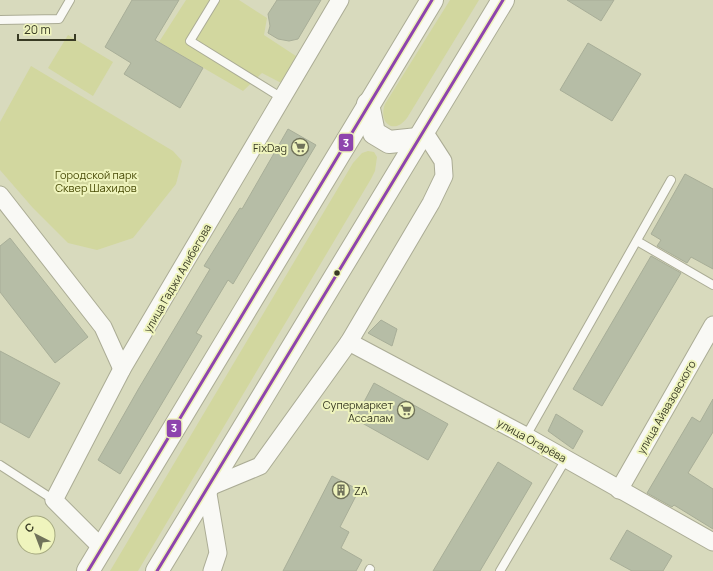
<svg xmlns="http://www.w3.org/2000/svg" width="713" height="571" font-family="Manrope,sans-serif">
	<rect width="100%" height="100%" fill="#d8dabd"/>
	<g fill="#d2d79f">
		<path d="M186 0H239L267 18 264 35 302 60 287 86 262 73 243 91 159 42Z"/>
		<path d="M450 0H479L407 118C393 136 378 122 385 104Z"/>
		<path d="M68 35 113 62 93 96 48 68Z"/>
		<path d="M31 66 173 151 182 161 176 184 133 238 97 250 68 243 33 208 0 170V122Z"/>
		<path d="M368 151 374 152 377 157 375 171 371 179 138 571H110L353 163 362 153Z"/>
	</g>
	<g fill="#b6bda6" stroke="#a8ae98">
		<path d="M132 0H179L155 40 203 68 180 108 124 74 131 63 105 47Z"/>
		<path d="M277 0H321L298 39 289 41 278 39 268 33 270 26 268 14Z"/>
		<path d="M567 0H614L601 21Z"/>
		<path d="M588 43 641 74 612 121 560 90Z"/>
		<path d="M288 129 316 145 233 284 228 280 196 333 202 336 120 474 98 460 139 388 210 269 204 266 240 208 242 209Z"/>
		<path d="M685 174 713 189V269L691 257 687 263 657 246 661 240 651 234Z"/>
		<path d="M10 238 88 337 55 363 0 292V246Z"/>
		<path d="M651 256 681 273 602 406 573 389Z"/>
		<path d="M381 320 397 329 392 346 368 333Z"/>
		<path d="M0 351 60 383 29 438 0 422Z"/>
		<path d="M374 383 448 424 428 460 355 419Z"/>
		<path d="M713 399V432L688 473 713 489V529L674 505 672 507 647 493 692 417 700 422Z"/>
		<path d="M556 414 583 431 573 449 548 431Z"/>
		<path d="M498 462 532 483 480 571H433Z"/>
		<path d="M332 476 359 490 340 527 349 532 341 548 362 560 356 571H283Z"/>
		<path d="M627 530 672 556 663 571H632L610 559Z"/>
	</g>
	<g fill="none" stroke-linecap="round" stroke-linejoin="round">
		<g stroke="#abac95" stroke-width="10">
			<g id="lane">
				<path d="M215 0 190 41 282 98"/>
				<path d="M0 20 59 19 70 0"/>
				<path d="M637 241 713 285"/>
				<path d="M526 436 671 180"/>
				<path d="M0 465 54 500"/>
				<path d="M369 571 370 569"/>
				<path d="M500 571 566 459"/>
			</g>
		</g>
		<g stroke="#abac95" stroke-width="19">
			<g id="street">
				<path d="M0 195 103 327 122 369"/>
				<path d="M349 342 522 434 713 542"/>
				<path d="M619 490 713 325"/>
				<path d="M102 548 54 500 122 369 340 0"/>
				<path d="M212 571 218 553 207 488 260 466 349 342 431 203 444 176 443 161 423 130"/>
			</g>
		</g>
		<g stroke="#abac95" stroke-width="24">
			<g id="primary">
				<path d="M368 104 374 133 389 142 418 139"/>
				<path d="M88 571 432 0"/>
				<path d="M157 571 503 0"/>
			</g>
		</g>
		<use href="#lane" stroke="#f9f9f5" stroke-width="8"/>
		<use href="#street" stroke="#f9f9f5" stroke-width="17"/>
		<use href="#primary" stroke="#f9f9f5" stroke-width="22"/>
		<g stroke="#eff4bd" stroke-width="6">
			<g id="bus-1">
				<path d="M88 571 432 0"/>
				<path d="M157 571 503 0"/>
			</g>
		</g>
		<use href="#bus-1" stroke="#8e44ad" stroke-width="3"/>
	</g>
	<defs>
		<g id="supermarket-ring" transform="scale(0.9)"><circle r="9.5" fill="#eff4bd" stroke="#70725a" stroke-width="1.5"/><path d="M-6-5.5h2.5l.6 2H6L4.5 2H-2.5L-4.4-4H-6ZM-1.5 3.2a1.3 1.3 0 1 0 .1 0ZM3 3.2a1.3 1.3 0 1 0 .1 0Z" fill="#70725a"/></g>
		<g id="building-ring" transform="scale(0.9)"><circle r="9.5" fill="#eff4bd" stroke="#70725a" stroke-width="1.5"/><path d="M-4-6H4V6H1V3H-1V6H-4ZM-2.5-4.3h1.7v1.8h-1.7ZM.8-4.3h1.7v1.8H.8ZM-2.5-1h1.7V.8h-1.7ZM.8-1h1.7V.8H.8Z" fill="#70725a"/></g>
	</defs>
	<g fill-rule="evenodd">
		<use href="#supermarket-ring" x="300" y="147"/>
		<use href="#supermarket-ring" x="406" y="410"/>
		<use href="#building-ring" x="341" y="490"/>
	</g>
	<circle fill="#383a24" stroke="#eff4bd" stroke-width="1.5" cx="337" cy="273" r="3.5"/>
	<g text-anchor="middle" dominant-baseline="central" stroke-width="4" stroke-linejoin="round" paint-order="stroke">
		<g font-size="11" fill="#383a24" stroke="#eff4bd" text-anchor="end">
			<text x="287" y="147">FixDag</text>
			<text x="393" y="404">Супермаркет<tspan x="393" dy="13">Ассалам</tspan></text>
			<text x="354" y="490" text-anchor="start">ZA</text>
		</g>
		<g font-size="11" fill="#464904" stroke="#eff4bd">
			<text x="96" y="174">Городской парк<tspan x="96" dy="13">Сквер Шахидов</tspan></text>
		</g>
		<g font-size="11" fill="#383a24" stroke="#eff4bd">
			<text transform="translate(177 278) rotate(-60)">улица Гаджи Алибегова</text>
			<text transform="translate(666 407) rotate(-60)">улица Айвазовского</text>
			<text transform="translate(532 440) rotate(29)">улица Огарёва</text>
		</g>
	</g>
	<g stroke="#eff4bd" stroke-width="1.5">
		<rect x="338" y="133" width="16" height="19" rx="4" fill="#8e44ad"/>
		<rect x="166" y="419" width="16" height="19" rx="4" fill="#8e44ad"/>
	</g>
	<g font-size="11" text-anchor="middle" font-weight="bold" fill="#fff">
		<text x="346" y="147">3</text>
		<text x="174" y="432">3</text>
	</g>
	<g transform="translate(36 535) rotate(318)"><circle r="19" fill="#eff4bd" stroke="#a6aa80"/>
	<path d="M0-3L7 15L0 10L-7 15Z" fill="#70725a"/>
	<text y="-6" font-size="11" font-weight="bold" text-anchor="middle" fill="#383a24">С</text>
	</g>
	<path d="M18 34v6h57v-6" fill="none" stroke="#383a24" stroke-width="2"/>
	<text x="24" y="34" font-size="12" fill="#383a24" stroke="#eff4bd" stroke-width="3" paint-order="stroke">20 m</text>
</svg>
